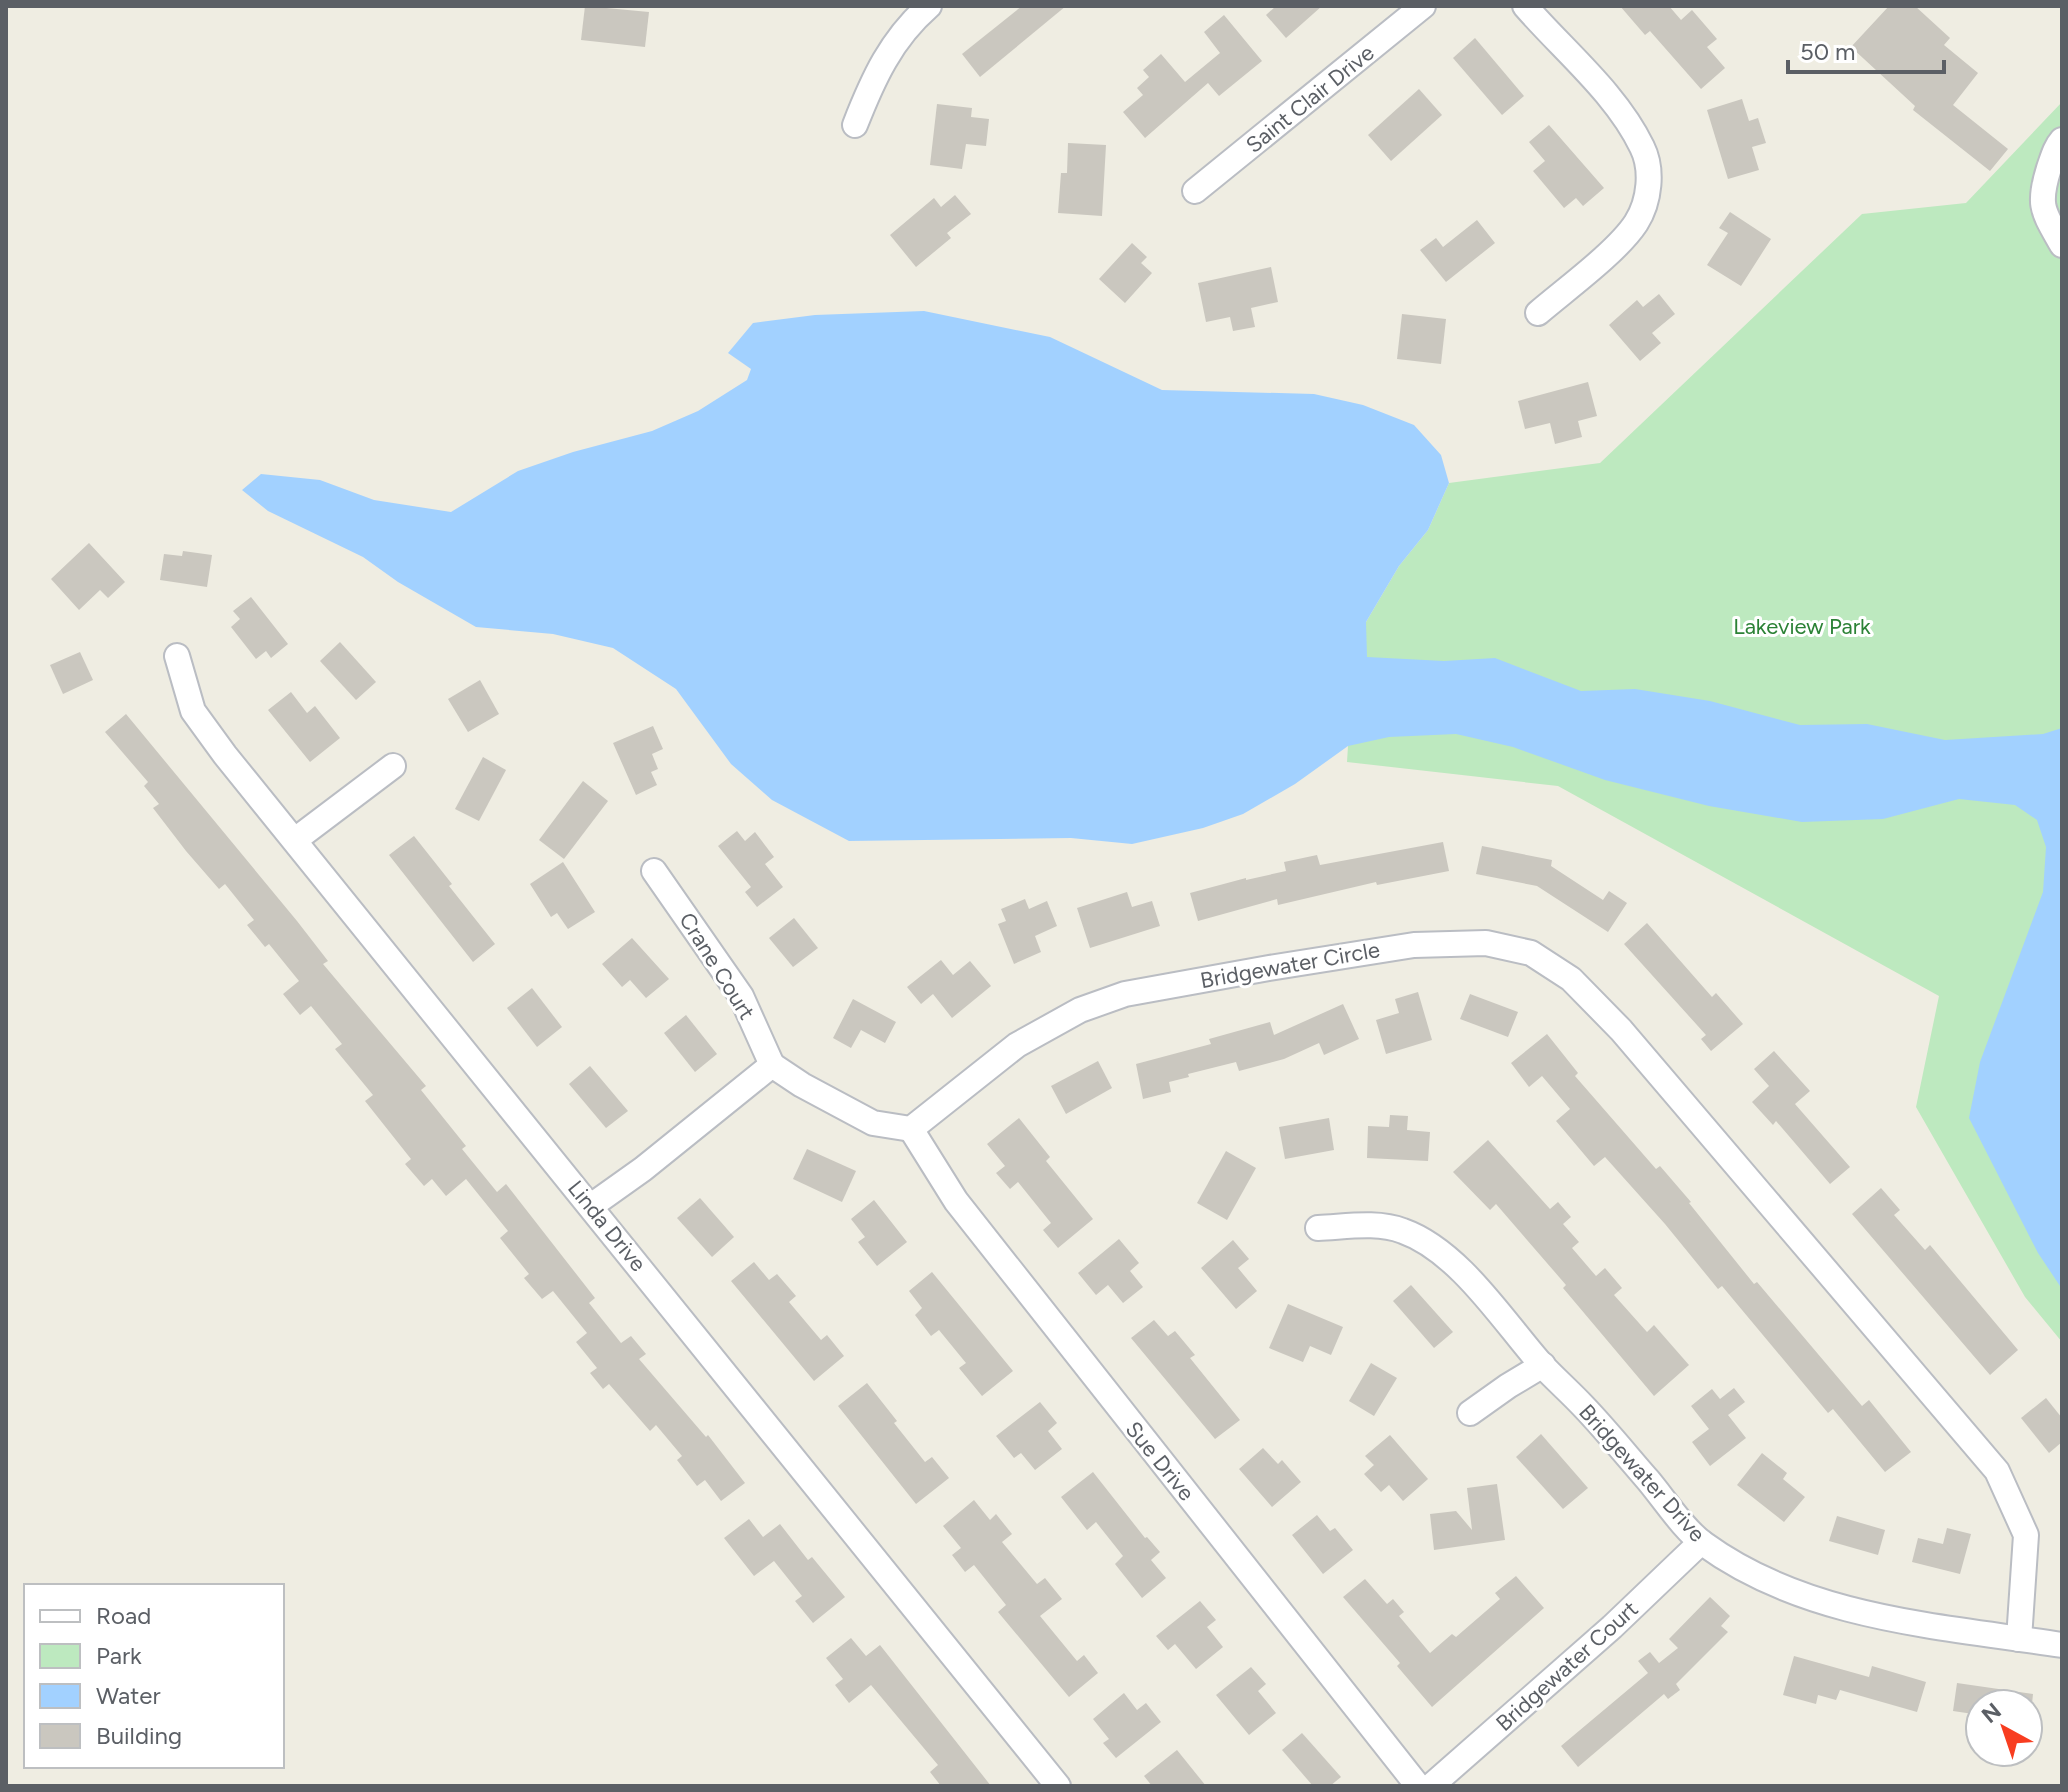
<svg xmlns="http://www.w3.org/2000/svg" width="2068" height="1792" font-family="Figtree,sans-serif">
	<rect width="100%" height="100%" fill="#efede2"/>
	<path fill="#bde9bf" d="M2062 102V1342L2025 1297 1916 1107 1939 996 1558 786 1347 762 1348 746 1366 657V622L1399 566 1428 530 1449 483 1600 463 1862 214 1966 203Z"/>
	<path fill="#a2d1ff" d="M924 311 1050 337 1162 390 1314 394 1363 405 1414 425 1441 455 1449 483 1428 530 1399 566 1366 622 1367 657 1444 661 1495 658 1581 691 1635 689 1710 701 1800 725 1867 724 1945 740 2043 734 2062 728V1289L2038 1253 1969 1118 1980 1062 2043 892 2046 847 2037 820 2015 805 1959 799 1883 819 1802 822 1709 806 1605 780 1513 747 1456 734 1389 737 1348 746 1295 784 1243 814 1203 828 1132 844 1071 838 849 841 772 800 731 764 676 689 613 648 553 634 476 627 398 582 363 557 268 511 242 490 261 474 320 480 374 500 451 512 518 471 573 452 652 431 698 411 747 380 751 369 728 353 753 323 815 315Z"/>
	<g fill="#cac7bf">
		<path d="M585 6 649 12 645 47 581 40Z"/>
		<path d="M1022 6H1066L980 77 962 54Z"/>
		<path d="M1276 6H1322L1286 38 1266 15Z"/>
		<path d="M1620 6H1669L1681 20 1692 10 1717 39 1707 47 1725 68 1701 89 1650 31 1645 35Z"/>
		<path d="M1889 6H1915L1950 38 1944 45 1978 73 1953 105 2008 149 1990 171 1913 110 1915 106 1851 47Z"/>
		<path d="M1224 15 1262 61 1219 96 1208 83 1145 138 1123 112 1143 95 1137 88 1149 77 1143 70 1161 54 1185 82 1220 53 1204 32Z"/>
		<path d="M1475 38 1524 96 1502 115 1453 58Z"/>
		<path d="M1419 89 1442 115 1391 161 1368 135Z"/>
		<path d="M1742 99 1749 121 1758 118 1766 143 1752 147 1759 170 1728 179 1707 110Z"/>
		<path d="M937 104 972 108 971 117 989 119 986 146 966 144 962 169 930 165Z"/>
		<path d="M1549 125 1604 188 1583 206 1576 198 1564 208 1533 171 1545 161 1529 142Z"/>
		<path d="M1068 143 1106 145 1102 216 1058 213 1061 173H1067Z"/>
		<path d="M955 195 971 214 947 233 951 238 916 267 890 235 934 198 941 207Z"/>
		<path d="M1730 212 1771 239 1741 286 1707 265 1728 233 1719 228Z"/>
		<path d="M1477 220 1495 243 1446 282 1420 250 1436 238 1443 247Z"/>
		<path d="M1132 243 1147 257 1141 263 1152 273 1125 303 1099 279Z"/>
		<path d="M1271 267 1278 302 1251 308 1255 327 1233 331 1230 317 1206 322 1198 283Z"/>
		<path d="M1659 294 1675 314 1652 333 1661 343 1640 361 1609 325 1637 300 1643 307Z"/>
		<path d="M1402 314 1446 319 1441 364 1397 359Z"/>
		<path d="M1588 382 1597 416 1578 421 1582 437 1555 444 1550 423 1525 429 1518 401Z"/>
		<path d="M89 543 125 582 108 598 100 590 79 610 51 579Z"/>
		<path d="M183 551 212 555 207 587 160 580 164 554 182 556Z"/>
		<path d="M251 597 288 644 271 658 266 651 256 659 231 627 240 619 233 611Z"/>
		<path d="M340 642 376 682 356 700 320 661Z"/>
		<path d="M80 652 93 680 63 694 50 665Z"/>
		<path d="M480 680 499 714 468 732 448 699Z"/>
		<path d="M291 692 307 713 315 706 340 738 310 762 268 710Z"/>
		<path d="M126 714 297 921 328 961 323 964 426 1086 421 1090 466 1146 462 1149 497 1192 506 1184 595 1298 589 1303 621 1343 631 1336 646 1354 639 1359 706 1437 708 1435 745 1483 721 1501 705 1480 697 1486 677 1460 682 1456 656 1425 650 1431 609 1384 603 1389 590 1373 597 1368 576 1342 587 1333 553 1291 542 1299 524 1278 529 1274 500 1238 508 1231 466 1179 446 1196 432 1179 424 1186 405 1164 411 1159 365 1101 373 1095 335 1049 342 1044 311 1006 300 1015 283 994 299 981 269 944 265 947 247 925 254 920 225 884 219 889 186 851 153 808 159 804 144 786 148 782 105 732Z"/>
		<path d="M653 726 663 749 652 754 658 769 651 772 657 785 636 795 613 743Z"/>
		<path d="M483 757 506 770 479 821 455 809Z"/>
		<path d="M583 781 608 801 564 859 539 840Z"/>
		<path d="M737 831 745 841 755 832 774 857 765 864 783 887 757 907 745 892 751 887 718 846Z"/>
		<path d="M414 836 452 884 449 886 495 944 473 962 389 855Z"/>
		<path d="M1443 842 1449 871 1377 885 1376 882 1278 905 1277 899 1198 921 1190 893 1246 878V880L1286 871 1284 862 1317 855 1320 865Z"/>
		<path d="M1482 846 1552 860 1551 866 1603 900 1609 891 1627 903 1608 932 1537 886 1476 874Z"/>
		<path d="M563 862 595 912 568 929 557 913 551 917 530 884Z"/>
		<path d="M1127 892 1132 907 1152 901 1160 926 1090 948 1077 908Z"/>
		<path d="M1025 899 1029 909 1047 901 1057 926 1035 936 1041 952 1014 964 998 924 1006 921 1001 909Z"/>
		<path d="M794 918 818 948 793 967 769 938Z"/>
		<path d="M1647 923 1712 997 1716 993 1743 1024 1711 1051 1701 1039 1706 1035 1624 944Z"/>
		<path d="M632 938 669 979 646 998 630 980 622 987 602 964Z"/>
		<path d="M941 960 953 975 970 961 991 986 952 1018 933 994 921 1004 907 987Z"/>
		<path d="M532 988 562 1027 537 1047 507 1008Z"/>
		<path d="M1418 992 1432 1040 1386 1054 1376 1020 1399 1013 1395 999Z"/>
		<path d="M1470 994 1518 1012 1508 1037 1460 1019Z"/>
		<path d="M853 999 896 1022 885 1043 861 1030 851 1048 833 1038Z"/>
		<path d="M1343 1004 1359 1039 1324 1055 1319 1043 1284 1059 1239 1071 1236 1062 1188 1074 1189 1077 1169 1082 1171 1092 1143 1099 1136 1064 1211 1044 1209 1039 1270 1022 1274 1035Z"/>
		<path d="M686 1015 717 1054 695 1072 664 1033Z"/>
		<path d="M1547 1034 1578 1073 1575 1076 1656 1169 1660 1166 1691 1202 1689 1203 1754 1284 1757 1282 1862 1406 1869 1400 1911 1452 1885 1472 1833 1409 1828 1413 1722 1286 1718 1289 1665 1224 1605 1157 1594 1166 1556 1121 1570 1109 1542 1076 1529 1087 1511 1063Z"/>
		<path d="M1774 1051 1810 1091 1795 1104 1850 1167 1830 1184 1776 1121 1773 1125 1752 1102 1769 1086 1754 1069Z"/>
		<path d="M1098 1061 1112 1088 1066 1114 1051 1086Z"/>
		<path d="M590 1066 628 1111 606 1128 569 1084Z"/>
		<path d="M1390 1115 1408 1116 1407 1130 1430 1132 1428 1161 1367 1158 1368 1126 1389 1127Z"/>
		<path d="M1019 1118 1050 1157 1046 1161 1093 1219 1058 1248 1043 1230 1051 1223 1018 1182 1010 1189 996 1173 1005 1166 987 1144Z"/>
		<path d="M1329 1118 1334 1150 1285 1159 1279 1127Z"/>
		<path d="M1488 1140 1550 1209 1558 1202 1571 1217 1563 1224 1579 1242 1572 1248 1596 1276 1605 1268 1622 1288 1614 1295 1647 1332 1654 1325 1689 1365 1654 1396 1563 1288 1566 1285 1496 1204 1490 1210 1453 1172Z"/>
		<path d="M807 1149 856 1171 842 1202 793 1179Z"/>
		<path d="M1226 1151 1256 1168 1227 1220 1197 1203Z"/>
		<path d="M1881 1188 1900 1210 1894 1215 1925 1250 1930 1245 2018 1350 1990 1375 1852 1214Z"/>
		<path d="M700 1198 734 1237 712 1257 677 1218Z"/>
		<path d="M874 1200 907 1242 877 1266 858 1242 865 1237 851 1219Z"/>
		<path d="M1119 1239 1139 1263 1130 1271 1143 1287 1123 1303 1108 1285 1096 1295 1078 1273Z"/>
		<path d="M1233 1240 1249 1259 1238 1268 1257 1291 1236 1309 1201 1268Z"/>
		<path d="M754 1262 769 1280 777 1274 796 1296 789 1302 821 1340 827 1335 844 1356 814 1381 731 1281Z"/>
		<path d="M932 1272 1013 1371 982 1396 959 1368 966 1363 939 1330 931 1336 915 1315 922 1308 909 1291Z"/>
		<path d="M1411 1285 1453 1332 1434 1348 1393 1301Z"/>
		<path d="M1288 1304 1343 1327 1331 1355 1310 1346 1303 1362 1269 1348Z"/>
		<path d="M1154 1320 1168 1336 1175 1331 1195 1355 1190 1358 1240 1420 1215 1439 1131 1338Z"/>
		<path d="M1371 1363 1397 1378 1374 1416 1349 1401Z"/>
		<path d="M867 1383 897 1421 894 1423 925 1462 932 1457 949 1478 916 1504 838 1406Z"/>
		<path d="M1734 1388 1745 1402 1728 1415 1746 1438 1710 1466 1692 1442 1709 1429 1691 1406 1712 1389 1720 1399Z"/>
		<path d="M2046 1398 2062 1418V1442L2049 1453 2021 1418Z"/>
		<path d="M1040 1402 1057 1423 1048 1431 1062 1449 1035 1470 1021 1453 1014 1458 996 1436Z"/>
		<path d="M1541 1434 1588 1488 1563 1509 1516 1457Z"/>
		<path d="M1390 1435 1428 1479 1403 1501 1389 1485 1381 1492 1364 1474 1374 1465 1365 1456Z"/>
		<path d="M1263 1448 1278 1464 1282 1460 1301 1482 1272 1507 1239 1469Z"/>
		<path d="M1762 1453 1787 1473 1783 1479 1805 1497 1784 1522 1737 1485Z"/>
		<path d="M1093 1472 1145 1538 1147 1537 1160 1552 1151 1560 1166 1578 1142 1598 1115 1564 1123 1556 1096 1522 1087 1530 1061 1497Z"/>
		<path d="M1497 1484 1505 1540 1434 1550 1430 1514 1456 1511 1472 1530 1467 1488Z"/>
		<path d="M974 1500 990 1520 996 1514 1012 1534 1002 1542 1037 1584 1045 1578 1062 1599 1040 1616 1077 1661 1084 1655 1098 1673 1069 1697 998 1612 1006 1605 974 1565 965 1572 952 1555 961 1548 943 1526Z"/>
		<path d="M1317 1515 1330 1531 1335 1528 1353 1550 1323 1574 1292 1535Z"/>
		<path d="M1837 1516 1885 1530 1878 1555 1829 1541Z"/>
		<path d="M749 1519 763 1537 780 1524 808 1560 812 1557 845 1597 813 1623 795 1601 802 1596 774 1561 754 1576 724 1538Z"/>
		<path d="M1947 1528 1971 1534 1960 1574 1912 1562 1918 1538 1943 1544Z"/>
		<path d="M1516 1576 1544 1608 1432 1707 1397 1666 1400 1663 1343 1597 1365 1579 1387 1604 1393 1599 1404 1612 1399 1616 1430 1653 1452 1634 1456 1637 1500 1599 1495 1593Z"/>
		<path d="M1710 1597 1730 1616 1721 1626 1728 1632 1676 1684 1680 1690 1668 1699 1664 1694 1578 1767 1561 1746 1648 1673 1638 1661 1650 1652 1659 1663 1678 1648 1669 1639Z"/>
		<path d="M1200 1601 1216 1620 1207 1627 1223 1647 1196 1669 1175 1644 1168 1650 1156 1636Z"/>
		<path d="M851 1638 866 1656 880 1645 991 1786H941L930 1772 938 1765 871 1685 849 1703 835 1685 843 1679 826 1658Z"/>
		<path d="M1794 1656 1869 1677 1872 1666 1926 1682 1917 1712 1840 1690 1836 1700 1818 1695 1816 1704 1783 1695Z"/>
		<path d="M1251 1667 1266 1684 1258 1691 1276 1713 1249 1735 1216 1695Z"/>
		<path d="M1957 1683 2033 1694 2032 1704H1980V1715L1953 1711Z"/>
		<path d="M1124 1693 1137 1710 1146 1703 1161 1722 1116 1758 1103 1743 1109 1739 1093 1719Z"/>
		<path d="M1302 1733 1341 1777 1330 1786H1313L1282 1750Z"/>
		<path d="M1177 1750 1206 1786H1152L1144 1776Z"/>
	</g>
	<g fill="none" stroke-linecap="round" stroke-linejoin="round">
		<g stroke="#babdc3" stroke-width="28">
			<g id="street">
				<path d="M1525 6C1564 51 1616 93 1642 147 1653 169 1650 201 1636 223 1617 252 1566 289 1538 313"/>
				<path d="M855 125C873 79 891 39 929 6"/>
				<path d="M2062 140C2055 148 2053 157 2049 168 2037 206 2043 211 2062 245"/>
				<path d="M1195 191 1423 6"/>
				<path d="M177 656 193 711 225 755 1058 1786"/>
				<path d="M295 840 393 766"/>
				<path d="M654 871 741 996 772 1065"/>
				<path d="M772 1065 802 1085 873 1123 911 1129 1017 1045 1080 1010 1125 994 1269 968 1414 945 1486 943 1531 953 1571 979 1621 1030 1997 1471 2026 1535 2019 1639"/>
				<path d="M911 1129 956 1201 1418 1786"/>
				<path d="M591 1206 643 1169 772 1065"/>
				<path d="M1318 1228C1345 1227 1377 1221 1403 1231 1459 1251 1503 1321 1541 1364 1555 1379 1570 1392 1584 1407 1606 1430 1627 1456 1648 1480 1664 1499 1684 1530 1704 1544 1807 1619 1940 1626 2062 1645"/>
				<path d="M1470 1413 1508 1386 1543 1365"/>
				<path d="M1431 1786 1612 1627 1701 1542"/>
			</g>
		</g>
		<use href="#street" stroke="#fff" stroke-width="24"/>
	</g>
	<g text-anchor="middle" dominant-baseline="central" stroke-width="6" stroke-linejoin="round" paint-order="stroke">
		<g font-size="22" fill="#5b5f65" stroke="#fff">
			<text transform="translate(1310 99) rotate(-39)">Saint Clair Drive</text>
			<text transform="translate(1290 965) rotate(-10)">Bridgewater Circle</text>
			<text transform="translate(717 966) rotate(58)">Crane Court</text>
			<text transform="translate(607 1226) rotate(51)">Linda Drive</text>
			<text transform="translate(1160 1461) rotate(51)">Sue Drive</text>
			<text transform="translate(1642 1473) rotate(48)">Bridgewater Drive</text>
			<text transform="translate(1567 1666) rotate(-42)">Bridgewater Court</text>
		</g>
		<g font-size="22" fill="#2c8236" stroke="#fff">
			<text x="1802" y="626">Lakeview Park</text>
		</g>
	</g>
	<rect width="2068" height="1792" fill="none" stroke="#5b5f65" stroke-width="16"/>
	<rect x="24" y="1584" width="260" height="184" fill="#ffffff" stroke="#bdbfc1" stroke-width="2"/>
	<rect x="40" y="1610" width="40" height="12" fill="#ffffff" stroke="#bdbfc1" stroke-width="2"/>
	<text x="96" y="1624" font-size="24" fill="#5b5f65">Road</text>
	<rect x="40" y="1644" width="40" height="24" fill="#bde9bf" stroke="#bdbfc1" stroke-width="2"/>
	<text x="96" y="1664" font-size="24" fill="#5b5f65">Park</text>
	<rect x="40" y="1684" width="40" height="24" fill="#a2d1ff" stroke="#bdbfc1" stroke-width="2"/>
	<text x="96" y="1704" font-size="24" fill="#5b5f65">Water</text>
	<rect x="40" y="1724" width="40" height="24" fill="#cac7bf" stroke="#bdbfc1" stroke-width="2"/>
	<text x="96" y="1744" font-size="24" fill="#5b5f65">Building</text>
	<g transform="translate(2004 1728) rotate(320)"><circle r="38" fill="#ffffff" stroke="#bdbfc1" stroke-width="2"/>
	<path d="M0-6L14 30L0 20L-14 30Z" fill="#f83d20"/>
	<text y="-12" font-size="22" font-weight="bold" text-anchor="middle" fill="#5b5f65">N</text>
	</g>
	<path d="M1788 60v12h156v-12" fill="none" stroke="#5b5f65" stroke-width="4"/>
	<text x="1800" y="60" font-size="24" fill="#5b5f65" stroke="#ffffff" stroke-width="6" paint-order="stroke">50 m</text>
</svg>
